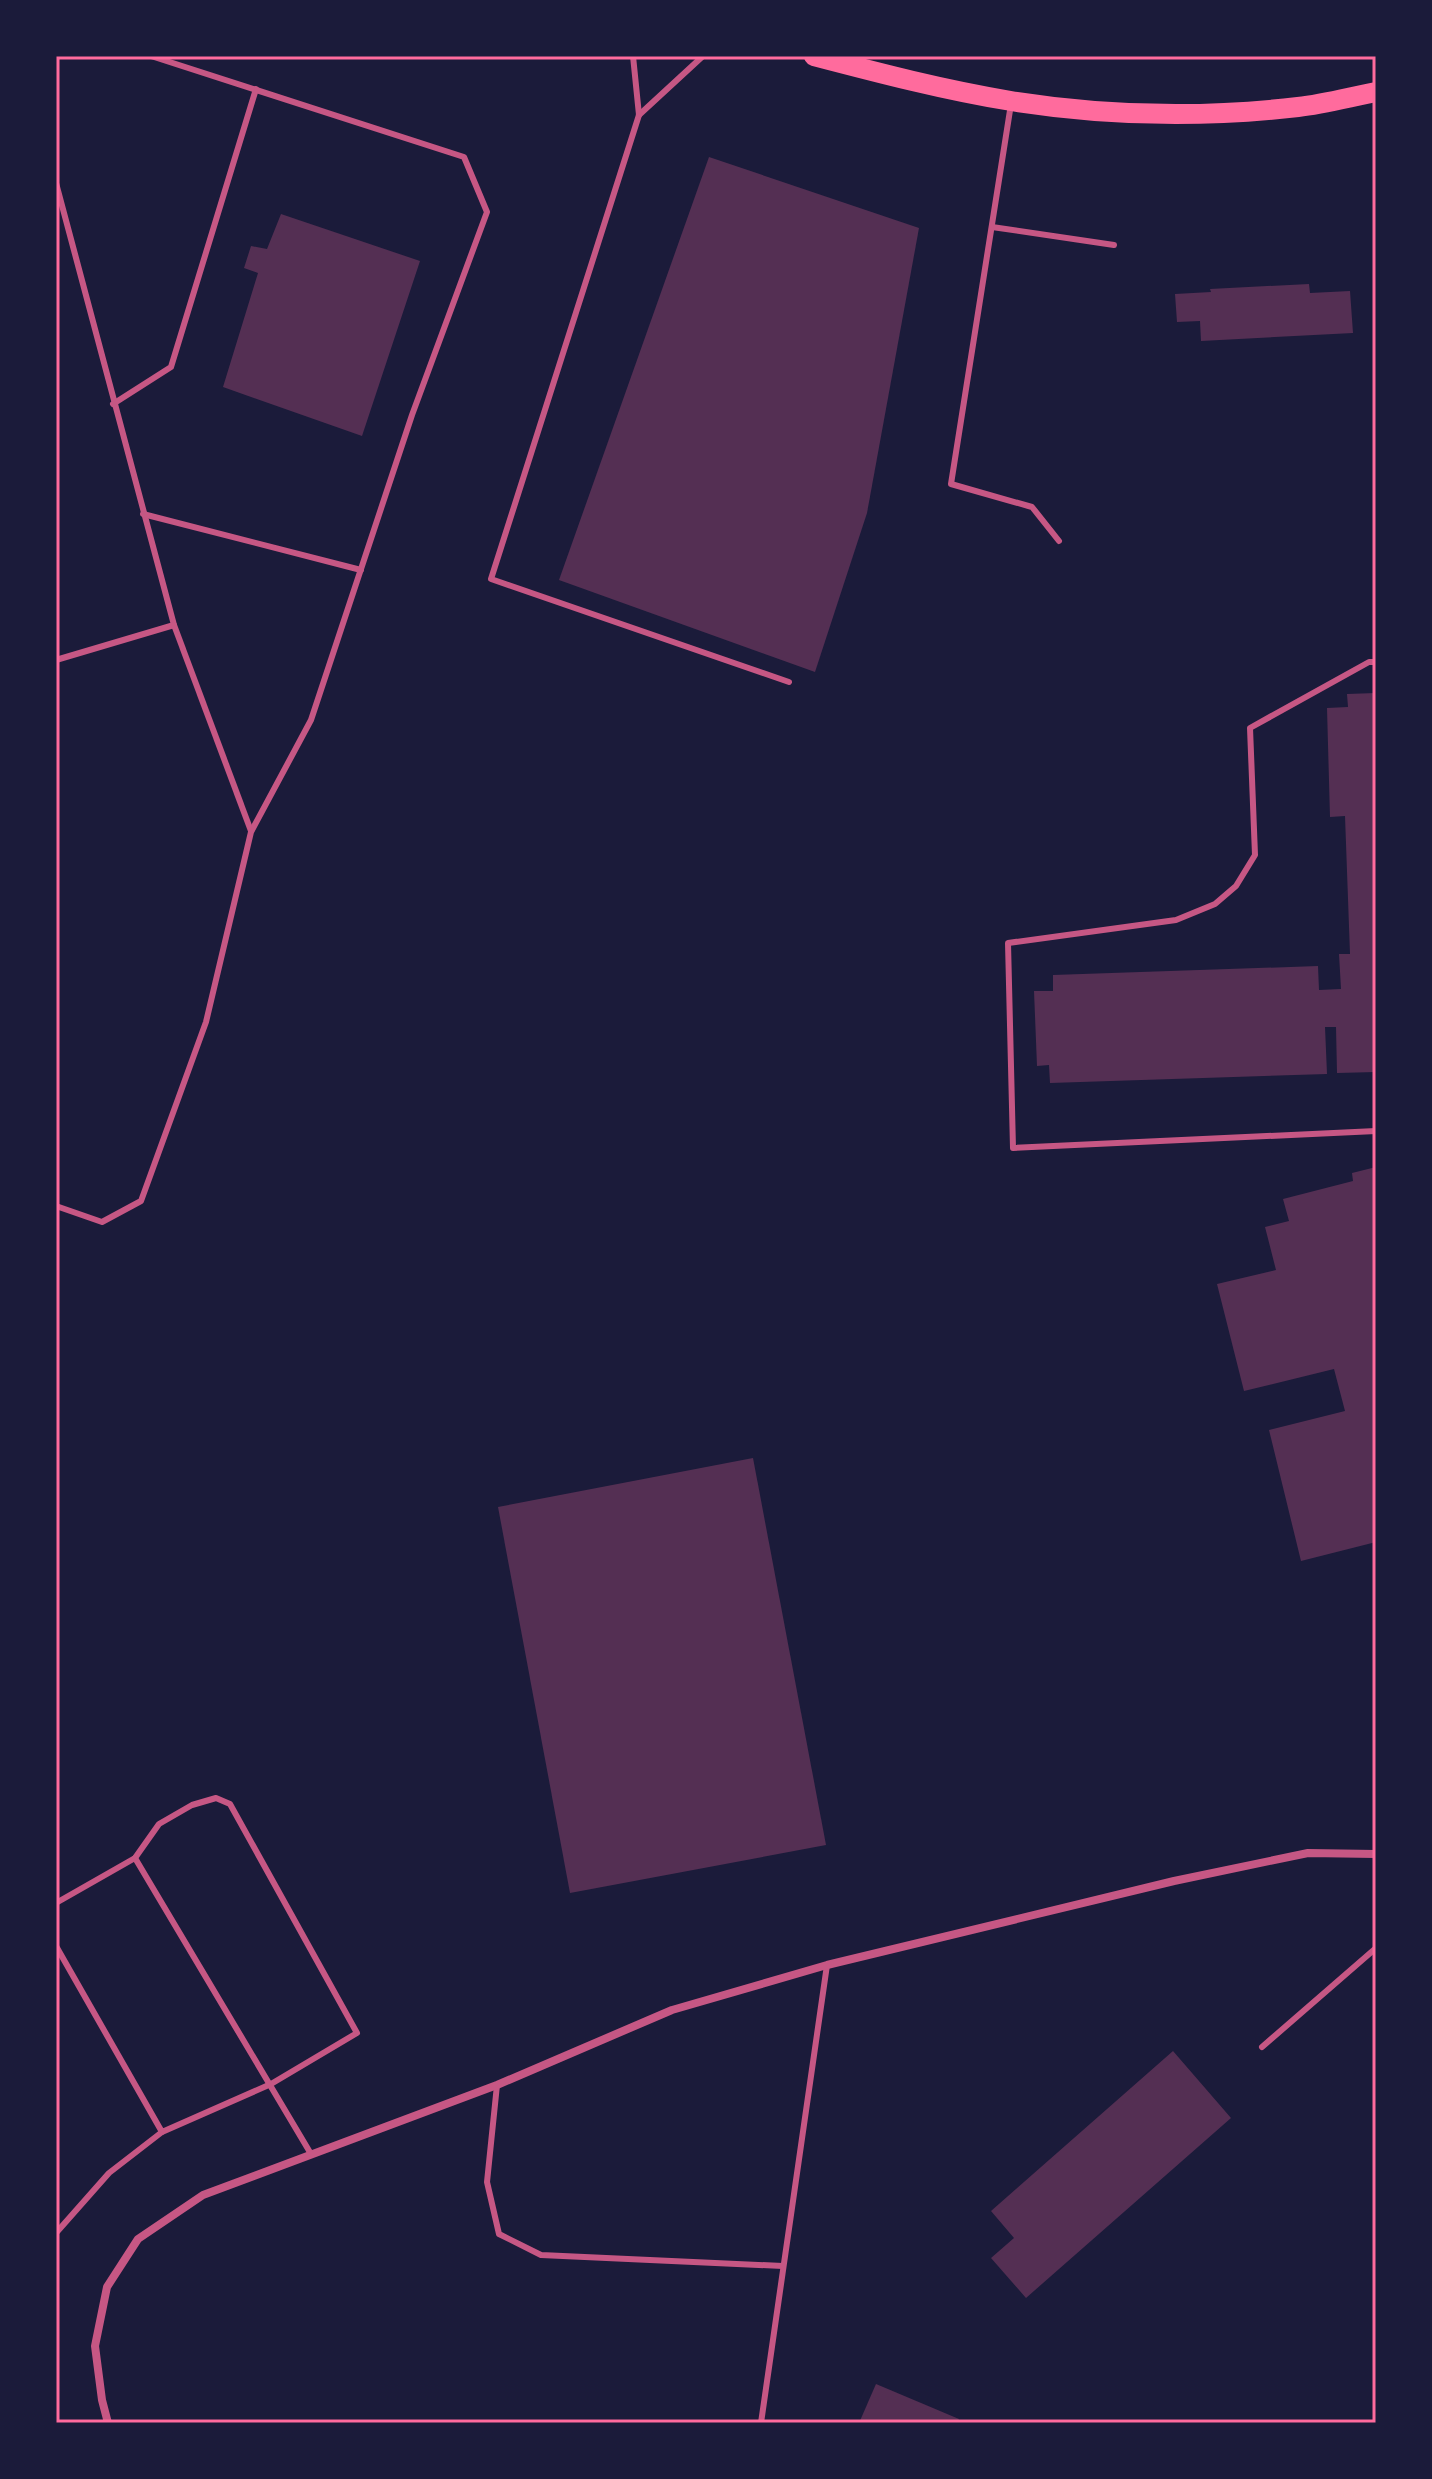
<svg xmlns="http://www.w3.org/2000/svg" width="1432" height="2479" font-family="Ubuntu,sans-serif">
	<rect width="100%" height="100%" fill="#1b1b3a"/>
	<g fill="#542f53">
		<path d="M709 157 919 228 867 513 815 672 559 580Z"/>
		<path d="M281 214 420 261 362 436 223 387 258 273 244 268 251 246 267 249Z"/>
		<path d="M1309 284 1310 293 1350 291 1353 333 1201 341 1200 321 1177 322 1175 294 1211 292 1210 289Z"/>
		<path d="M1376 693V1072L1337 1073 1336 1027H1325L1327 1074 1050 1083 1049 1065 1037 1066 1034 991H1053V975L1318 966 1319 990 1341 989 1339 954H1350L1345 816 1330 817 1327 708 1348 707 1347 694Z"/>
		<path d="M1376 1167V1542L1301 1561 1269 1430 1345 1411 1334 1369 1244 1391 1217 1284 1276 1270 1265 1227 1289 1221 1283 1199 1353 1181 1352 1173Z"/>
		<path d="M753 1458 826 1845 570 1893 498 1507Z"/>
		<path d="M1173 2051 1231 2118 1026 2298 991 2258 1014 2238 991 2211Z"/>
		<path d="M876 2384 959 2419 957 2423H859Z"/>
	</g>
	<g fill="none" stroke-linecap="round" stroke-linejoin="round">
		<g stroke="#c65784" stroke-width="6">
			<path d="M633 56 639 115 491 579 789 682"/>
			<path d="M1011 104 951 484 1032 507 1059 541"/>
			<path d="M639 115 703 56"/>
			<path d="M56 183 174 625 56 660"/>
			<path d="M992 227 1114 245"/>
			<path d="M113 404 171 367 256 89"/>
			<path d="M143 514 361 570"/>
			<path d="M174 625 251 831"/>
			<path d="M1376 662H1369L1250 728 1255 855 1236 886 1215 904 1176 920 1008 943 1013 1148 1376 1131"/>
			<path d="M56 1206 102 1222 141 1201 206 1022 251 832 311 720 412 415 487 212 464 157 151 56"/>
			<path d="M135 1858 311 2154"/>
			<path d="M56 1903 135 1858 159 1824 192 1805 216 1798 230 1804 357 2033 271 2084 162 2132 56 1946"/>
			<path d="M1262 2047 1376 1948"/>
			<path d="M497 2085 487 2182 499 2234 541 2255 783 2266"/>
			<path d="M56 2233 109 2173 162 2132"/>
			<path d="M761 2423 827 1965"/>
		</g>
		<path stroke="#c65784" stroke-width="8" d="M108 2423 102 2400 95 2346 107 2287 138 2239 203 2195 497 2085 672 2010 827 1965 1174 1881 1308 1853 1376 1854"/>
		<path stroke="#ff6b9d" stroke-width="20" d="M814 56C879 73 944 90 1011 101 1105 116 1203 118 1298 107 1324 104 1350 97 1376 92"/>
	</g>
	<rect width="1432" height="2479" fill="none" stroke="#1b1b3a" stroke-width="116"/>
	<rect x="58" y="58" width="1316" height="2363" fill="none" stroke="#ff6b9d" stroke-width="3"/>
</svg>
